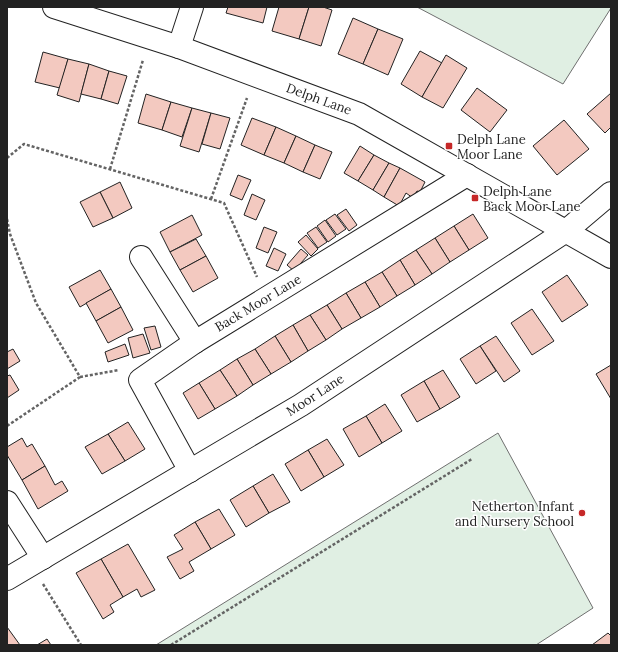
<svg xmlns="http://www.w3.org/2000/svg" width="618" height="652" font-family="Lora,serif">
	<rect width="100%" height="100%" fill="#fff"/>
	<g fill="#e0efe3" stroke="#6f6f6f">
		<path d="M417 7H611V8L563 84Z"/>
		<path d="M498 433 593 608 536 645H156Z"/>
	</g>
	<g fill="#f3c9c0" stroke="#222">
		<path d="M228 7H267L263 23 226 13Z"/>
		<path d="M279 7H309L299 39 272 31Z"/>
		<path d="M309 7H323L332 10 321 46 299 39Z"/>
		<path d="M353 18 378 29 363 64 338 54Z"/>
		<path d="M378 29 403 39 388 75 363 64Z"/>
		<path d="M420 51 442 63 422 97 401 84Z"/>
		<path d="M43 52 68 59 60 88 35 82Z"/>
		<path d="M446 55 467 68 443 108 422 97Z"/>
		<path d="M68 59 89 64 79 102 57 95Z"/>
		<path d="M89 64 109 71 101 99 81 94Z"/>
		<path d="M109 71 127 76 118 104 101 99Z"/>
		<path d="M477 88 507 110 490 132 461 110Z"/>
		<path d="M611 93V127L605 133 587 114Z"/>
		<path d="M146 94 171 102 162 130 138 123Z"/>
		<path d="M171 102 192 108 182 137 162 130Z"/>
		<path d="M192 108 211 113 199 152 180 146Z"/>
		<path d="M211 113 230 118 220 149 202 144Z"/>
		<path d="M252 118 276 127 264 155 241 145Z"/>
		<path d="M564 120 589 149 557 175 533 146Z"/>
		<path d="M276 127 296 136 284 163 264 155Z"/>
		<path d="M296 136 315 145 303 172 284 163Z"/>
		<path d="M315 145 332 152 320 179 303 172Z"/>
		<path d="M360 146 374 155 358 181 344 173Z"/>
		<path d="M374 155 389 163 373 190 358 181Z"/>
		<path d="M389 163 400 168 384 197 373 190Z"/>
		<path d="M400 168 425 182 420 192 417 191 413 198 406 193 399 206 384 197Z"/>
		<path d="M238 175 251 180 242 200 230 195Z"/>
		<path d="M120 182 132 208 113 218 100 192Z"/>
		<path d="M100 192 113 218 93 227 80 202Z"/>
		<path d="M252 194 265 200 256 220 244 215Z"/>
		<path d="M346 209 357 225 349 231 337 215Z"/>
		<path d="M335 214 346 229 337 235 326 220Z"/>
		<path d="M473 214 488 238 469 250 454 226Z"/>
		<path d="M192 215 202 235 170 252 160 232Z"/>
		<path d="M325 220 336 236 328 242 317 226Z"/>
		<path d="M454 226 469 250 450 262 435 238Z"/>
		<path d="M264 227 277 232 268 253 256 248Z"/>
		<path d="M316 227 327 242 318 248 307 233Z"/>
		<path d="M306 235 318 249 311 256 298 242Z"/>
		<path d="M435 238 450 262 432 274 416 250Z"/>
		<path d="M196 239 206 256 180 270 170 252Z"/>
		<path d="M274 248 286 254 278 271 266 266Z"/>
		<path d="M301 249 308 255 294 271 287 265Z"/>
		<path d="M416 250 432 274 415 285 400 260Z"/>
		<path d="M206 256 218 278 193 292 180 270Z"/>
		<path d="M400 260 415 285 397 296 382 272Z"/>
		<path d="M100 270 111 289 80 307 69 287Z"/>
		<path d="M382 272 397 296 380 307 365 282Z"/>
		<path d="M567 275 588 305 562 322 542 292Z"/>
		<path d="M365 282 380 307 361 318 346 293Z"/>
		<path d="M111 289 121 307 96 321 86 303Z"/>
		<path d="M346 293 361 318 342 329 327 305Z"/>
		<path d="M327 305 342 329 326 340 310 315Z"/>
		<path d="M121 307 133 330 108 343 96 321Z"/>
		<path d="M532 309 554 341 532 355 511 323Z"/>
		<path d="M310 315 326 340 308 351 293 325Z"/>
		<path d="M293 325 308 351 291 362 275 336Z"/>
		<path d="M155 326 161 347 151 350 144 328Z"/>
		<path d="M143 334 150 353 133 358 128 338Z"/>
		<path d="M275 336 291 362 271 374 255 349Z"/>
		<path d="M496 336 520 371 504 382 480 346Z"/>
		<path d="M125 344 129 355 108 362 105 352Z"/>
		<path d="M480 346 496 371 476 384 460 359Z"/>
		<path d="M13 349 20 361 7 369V352Z"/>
		<path d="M255 349 271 374 253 385 237 359Z"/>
		<path d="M237 359 253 385 237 396 220 370Z"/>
		<path d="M611 365V399L596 374Z"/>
		<path d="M220 370 237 396 215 409 199 383Z"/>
		<path d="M443 370 460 397 440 409 424 381Z"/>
		<path d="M10 375 19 390 7 398V376Z"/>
		<path d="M424 381 440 409 417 422 401 395Z"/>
		<path d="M199 383 215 409 198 419 183 393Z"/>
		<path d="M385 404 402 431 382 443 366 416Z"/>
		<path d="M366 416 382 443 359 457 343 429Z"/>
		<path d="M128 422 145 449 125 461 108 434Z"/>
		<path d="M108 434 125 461 102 474 85 447Z"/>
		<path d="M22 438 27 447 32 444 45 466 22 480 7 455V447Z"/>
		<path d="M327 439 344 465 324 477 308 450Z"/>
		<path d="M308 450 324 477 301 491 285 464Z"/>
		<path d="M45 466 55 485 62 481 68 491 38 509 22 480Z"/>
		<path d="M273 474 290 502 269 513 253 486Z"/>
		<path d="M253 486 269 513 246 527 230 500Z"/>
		<path d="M219 509 235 535 211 549 195 522Z"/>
		<path d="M195 522 211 549 189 562 194 571 180 579 167 557 183 549 174 535Z"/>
		<path d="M128 544 155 590 141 597 137 589 123 597 101 559Z"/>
		<path d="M101 559 123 597 110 605 114 612 103 619 76 573Z"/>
		<path d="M7 627 20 645H7Z"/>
		<path d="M608 633 611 636V645H592Z"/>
		<path d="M47 639 51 645H37Z"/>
	</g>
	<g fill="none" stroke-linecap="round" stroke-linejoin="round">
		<g stroke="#222" stroke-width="24">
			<g id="street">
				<path d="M54 7 179 47 359 114 611 257"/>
				<path d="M179 47 192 7"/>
				<path d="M141 257 195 342"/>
				<path d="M190 471 140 380 195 342 467 175"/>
				<path d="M7 502 43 558"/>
				<path d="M7 579 301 405 566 231 611 193"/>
			</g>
		</g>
		<g stroke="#646464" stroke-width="2.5" stroke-dasharray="3 2" stroke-linecap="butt">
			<path d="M7 158 24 144 224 203 257 277"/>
			<path d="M110 169 143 60"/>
			<path d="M211 199 247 98"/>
			<path d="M7 219 10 234 36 303 80 377 7 426"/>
			<path d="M80 377 119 370"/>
			<path d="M43 584 81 645"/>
			<path d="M171 645 472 459"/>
		</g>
		<use href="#street" stroke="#fff" stroke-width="22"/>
	</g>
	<g fill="#c62828" stroke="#fff" stroke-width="1.5">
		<rect x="445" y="142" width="8" height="8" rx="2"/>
		<rect x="471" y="194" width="8" height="8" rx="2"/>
		<circle cx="582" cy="513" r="4"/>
	</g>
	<g text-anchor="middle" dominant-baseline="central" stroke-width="3" stroke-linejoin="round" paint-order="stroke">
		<g font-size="13" fill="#222" stroke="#fff">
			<text transform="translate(319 99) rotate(20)">Delph Lane</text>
			<text transform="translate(258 303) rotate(-31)">Back Moor Lane</text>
			<text transform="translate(315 395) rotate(-33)">Moor Lane</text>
		</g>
		<g font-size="13" fill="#222" stroke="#fff" text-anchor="start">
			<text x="457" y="139">Delph Lane<tspan x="457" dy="15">Moor Lane</tspan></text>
			<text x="483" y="191">Delph Lane<tspan x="483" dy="15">Back Moor Lane</tspan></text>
			<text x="574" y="506" text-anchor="end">Netherton Infant<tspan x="574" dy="15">and Nursery School</tspan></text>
		</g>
	</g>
	<rect width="618" height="652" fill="none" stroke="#222222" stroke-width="16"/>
</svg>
